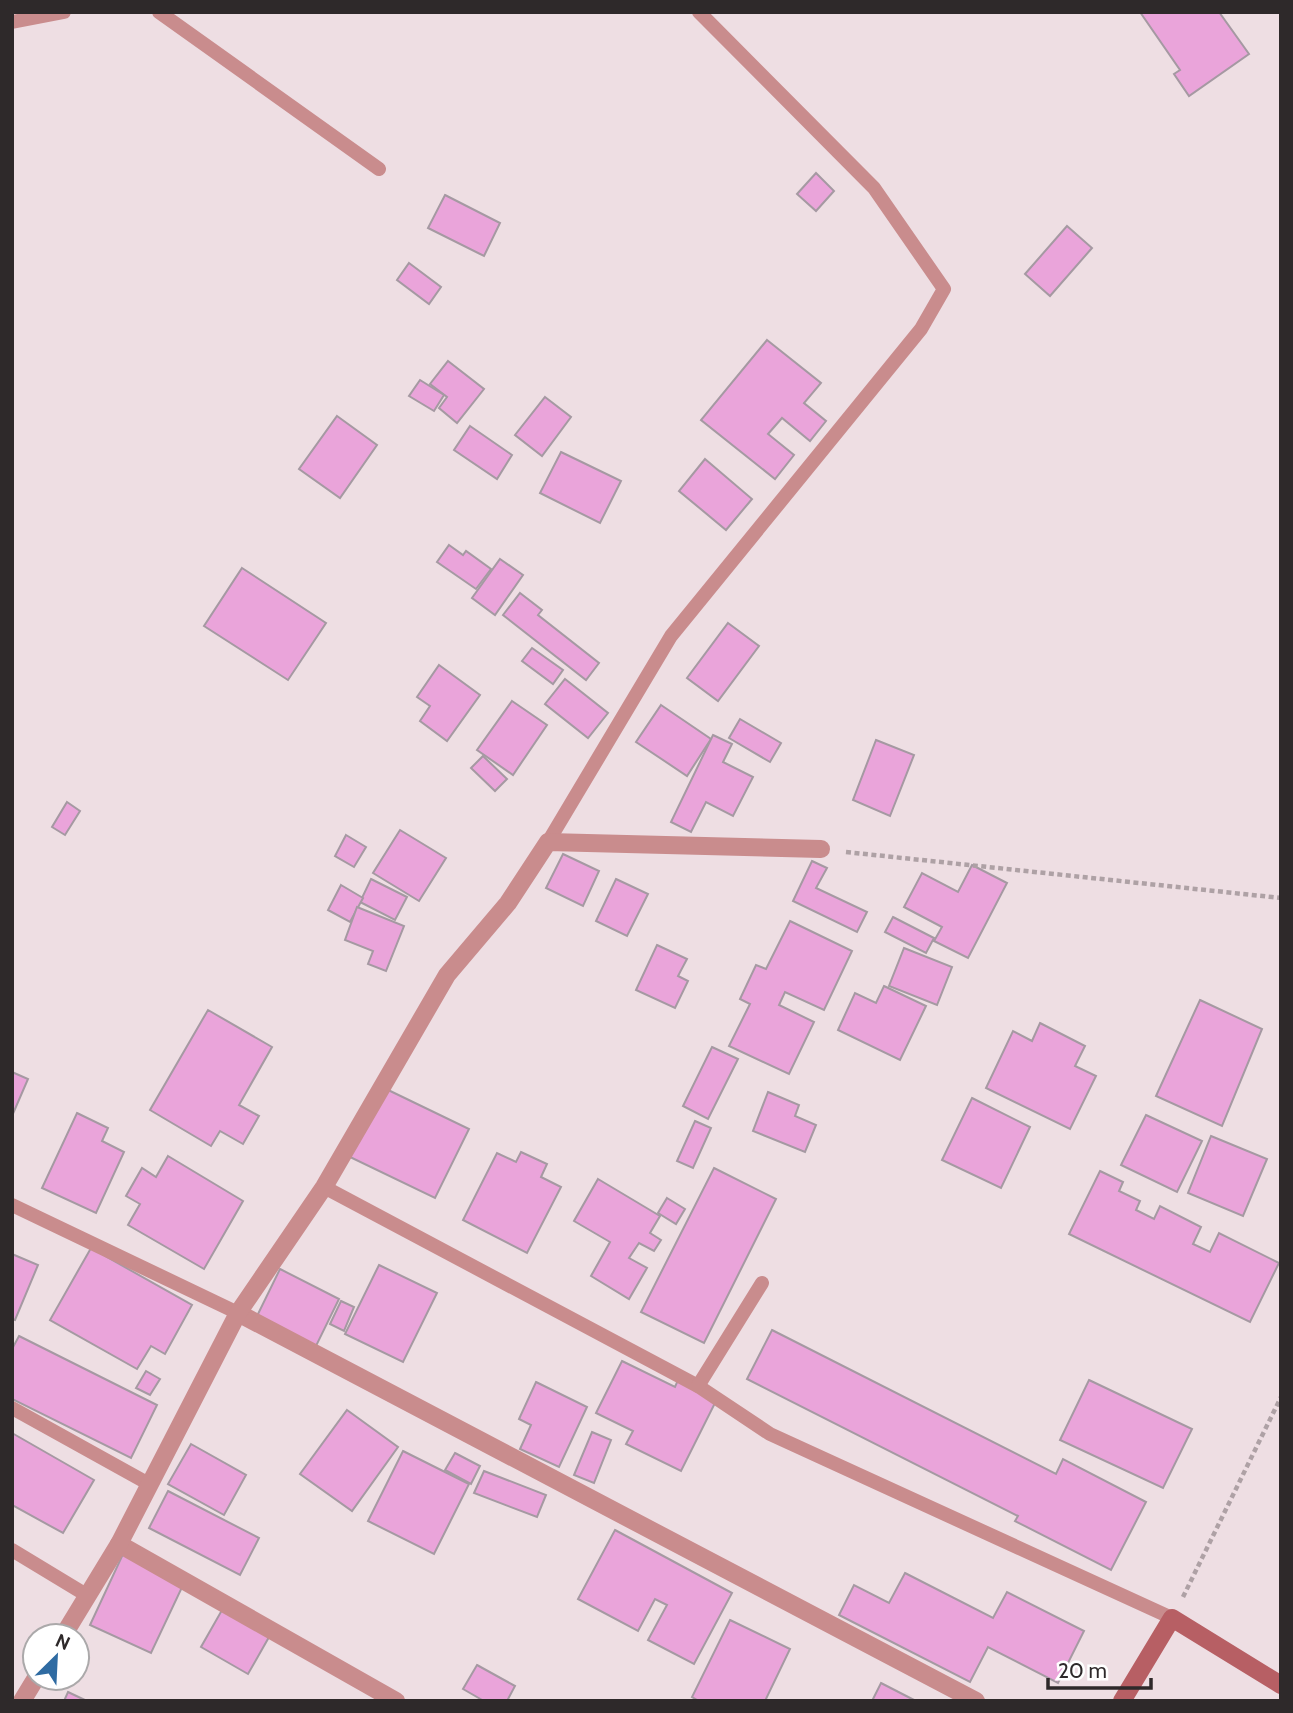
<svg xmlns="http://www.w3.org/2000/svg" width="1293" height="1713" font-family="Cabin,sans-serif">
	<rect width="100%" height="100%" fill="#eedee3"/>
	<g fill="#eaa4da" stroke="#a599a2" stroke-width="2">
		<path d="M1140 12H1219L1249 54 1189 96 1174 74 1180 70Z"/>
		<path d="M816 173 834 191 816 211 797 194Z"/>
		<path d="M445 195 500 223 484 256 428 228Z"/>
		<path d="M1067 226 1092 248 1050 296 1025 274Z"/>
		<path d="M409 263 441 287 429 304 397 280Z"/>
		<path d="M767 340 821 383 804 403 826 421 810 441 782 418 768 434 794 455 775 479 701 420Z"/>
		<path d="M448 361 484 389 457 423 439 408 447 397 430 384Z"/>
		<path d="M420 380 444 395 434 411 409 396Z"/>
		<path d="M545 397 571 417 542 456 515 435Z"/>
		<path d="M337 416 377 445 340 498 299 469Z"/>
		<path d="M470 426 512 455 497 479 454 450Z"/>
		<path d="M561 452 621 481 600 523 540 493Z"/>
		<path d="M705 459 752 499 726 530 679 491Z"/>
		<path d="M449 545 463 555 466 551 491 569 476 589 437 562Z"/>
		<path d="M500 559 523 575 495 615 472 598Z"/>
		<path d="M242 568 326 623 288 680 204 626Z"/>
		<path d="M520 593 542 610 538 615 599 663 586 680 503 615Z"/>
		<path d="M728 623 759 646 718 701 687 678Z"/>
		<path d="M532 648 563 670 553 684 522 661Z"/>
		<path d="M439 665 480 695 447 741 420 721 430 706 417 697Z"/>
		<path d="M565 679 608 713 588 738 545 704Z"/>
		<path d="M512 701 547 725 513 775 477 750Z"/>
		<path d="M661 705 711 739 687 776 636 742Z"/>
		<path d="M740 719 781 743 770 762 729 738Z"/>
		<path d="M713 735 732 744 723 762 753 777 733 816 706 802 691 832 671 822Z"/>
		<path d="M876 740 914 755 890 816 853 800Z"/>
		<path d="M483 756 507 779 495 791 471 768Z"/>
		<path d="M67 802 80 811 65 835 52 827Z"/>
		<path d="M400 830 446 858 419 901 373 873Z"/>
		<path d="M346 835 366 847 354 867 335 856Z"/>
		<path d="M563 854 599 871 583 906 546 888Z"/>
		<path d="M812 861 827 868 816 888 867 912 857 932 793 901Z"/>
		<path d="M972 865 1007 883 968 958 934 941 942 927 904 907 922 873 958 892Z"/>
		<path d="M371 879 407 897 395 920 360 902Z"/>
		<path d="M616 879 648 894 627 936 596 921Z"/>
		<path d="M341 885 363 898 350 922 328 910Z"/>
		<path d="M357 907 404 926 386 971 368 964 373 951 345 940Z"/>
		<path d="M893 917 934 938 926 953 885 932Z"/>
		<path d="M790 921 852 951 824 1010 785 992 779 1005 814 1022 789 1074 729 1046 750 1004 740 999 756 965 766 969Z"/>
		<path d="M657 945 687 959 678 976 688 981 675 1008 636 990Z"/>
		<path d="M904 948 952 967 937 1005 889 986Z"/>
		<path d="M884 986 926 1006 900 1060 838 1030 855 993 876 1003Z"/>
		<path d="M1200 1000 1262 1029 1222 1126 1156 1096Z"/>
		<path d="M208 1010 272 1047 239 1105 259 1116 243 1144 220 1131 211 1146 150 1110Z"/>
		<path d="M1040 1023 1085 1046 1075 1066 1096 1076 1070 1129 986 1088 1013 1031 1032 1041Z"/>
		<path d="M712 1047 738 1059 708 1119 683 1106Z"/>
		<path d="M12 1072 28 1079 12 1116Z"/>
		<path d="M384 1088 469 1129 435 1198 350 1157Z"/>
		<path d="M768 1092 799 1105 795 1116 816 1125 805 1152 753 1131Z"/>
		<path d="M972 1098 1030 1127 1001 1188 942 1160Z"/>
		<path d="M77 1113 108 1128 102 1141 124 1152 96 1213 42 1188Z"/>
		<path d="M1146 1115 1202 1141 1177 1192 1121 1165Z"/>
		<path d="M695 1121 711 1128 693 1168 677 1161Z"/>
		<path d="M1211 1136 1267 1159 1243 1216 1188 1193Z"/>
		<path d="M521 1152 547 1164 541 1177 561 1187 527 1253 463 1220 497 1153 516 1162Z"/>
		<path d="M168 1156 243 1201 204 1269 128 1225 140 1204 126 1196 142 1168 156 1177Z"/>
		<path d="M714 1168 776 1199 704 1343 641 1312Z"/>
		<path d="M1100 1171 1123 1182 1119 1191 1140 1201 1136 1210 1154 1219 1160 1206 1201 1227 1193 1244 1210 1252 1219 1233 1279 1263 1250 1322 1069 1234Z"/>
		<path d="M598 1179 660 1216 650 1233 661 1240 654 1251 639 1243 629 1258 647 1268 629 1299 591 1276 610 1242 574 1221Z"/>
		<path d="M667 1198 685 1209 676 1224 658 1213Z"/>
		<path d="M91 1248 192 1305 165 1354 151 1346 137 1369 50 1320Z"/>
		<path d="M12 1254 38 1265 15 1320 12 1319Z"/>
		<path d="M379 1265 437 1293 403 1362 345 1334Z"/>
		<path d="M280 1269 339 1299 316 1346 257 1316Z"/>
		<path d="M341 1301 354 1307 344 1331 330 1324Z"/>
		<path d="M772 1330 1056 1474 1063 1459 1146 1502 1111 1570 1015 1521 1018 1516 747 1379Z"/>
		<path d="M19 1336 157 1405 131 1458 12 1399V1349Z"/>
		<path d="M622 1361 675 1387 678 1380 717 1399 681 1471 626 1444 633 1431 596 1413Z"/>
		<path d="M146 1371 160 1379 150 1395 136 1388Z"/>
		<path d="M1089 1380 1192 1429 1163 1488 1060 1440Z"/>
		<path d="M536 1382 587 1407 559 1467 520 1449 531 1425 519 1419Z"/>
		<path d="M347 1410 398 1447 352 1511 300 1474Z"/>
		<path d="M592 1432 611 1440 594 1483 574 1475Z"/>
		<path d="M12 1433 94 1480 63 1533 12 1505Z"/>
		<path d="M191 1444 246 1475 224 1515 168 1484Z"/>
		<path d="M403 1451 469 1484 434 1554 368 1521Z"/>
		<path d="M455 1453 480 1466 471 1484 445 1470Z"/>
		<path d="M484 1471 546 1495 537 1517 474 1493Z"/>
		<path d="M168 1491 259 1538 240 1575 149 1528Z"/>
		<path d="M615 1530 732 1593 694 1664 648 1640 667 1605 655 1599 638 1631 578 1599Z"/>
		<path d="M123 1554 184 1583 151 1653 90 1625Z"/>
		<path d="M905 1573 993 1618 1007 1592 1084 1631 1058 1683 988 1647 970 1682 839 1615 854 1585 889 1603Z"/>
		<path d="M222 1610 269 1637 248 1674 201 1647Z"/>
		<path d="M730 1620 790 1649 765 1701H699L692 1697Z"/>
		<path d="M477 1665 515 1686 507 1701H484L463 1689Z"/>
		<path d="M881 1683 916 1701H872Z"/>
		<path d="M68 1692 87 1701H64Z"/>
	</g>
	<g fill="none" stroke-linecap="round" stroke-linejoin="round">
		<g stroke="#aea1a5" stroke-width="4.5" stroke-dasharray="5 3.5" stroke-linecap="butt">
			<path d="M846 852 1281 898"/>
			<path d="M1183 1597 1281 1397"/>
		</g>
		<g stroke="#c98c8d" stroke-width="14">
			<path d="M159 12 379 169"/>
			<path d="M12 22 64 12"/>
			<path d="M548 842 671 636 921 329 944 289 874 188 699 12"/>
			<path d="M324 1187 698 1386 770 1434 1172 1618"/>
			<path d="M12 1205 238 1313"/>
			<path d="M698 1386 762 1283"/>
			<path d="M12 1408 149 1484"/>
			<path d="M12 1550 88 1596"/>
		</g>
		<g stroke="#c98c8d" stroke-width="18">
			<path d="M238 1313 976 1701"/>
			<path d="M119 1544 396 1701"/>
			<path d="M63 1636 119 1544 238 1313 324 1187 447 975 508 903 548 842 821 849"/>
			<path d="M22 1701 36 1678"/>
		</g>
		<path stroke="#b75f64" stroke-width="18" d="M1122 1701 1172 1618 1281 1685"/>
	</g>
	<rect width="1293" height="1713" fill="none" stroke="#2e292a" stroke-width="28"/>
	<g transform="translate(56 1657) rotate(24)"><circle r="33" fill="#ffffff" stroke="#aba9aa" stroke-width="2"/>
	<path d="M0-5L12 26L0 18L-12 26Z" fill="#2f6ba2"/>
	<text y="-10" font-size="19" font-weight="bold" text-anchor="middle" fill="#2e292a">N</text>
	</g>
	<path d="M1048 1678v10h103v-10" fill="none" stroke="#2e292a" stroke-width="3.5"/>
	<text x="1058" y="1678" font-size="21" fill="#2e292a" stroke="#ffffff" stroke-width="5" paint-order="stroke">20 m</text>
</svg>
